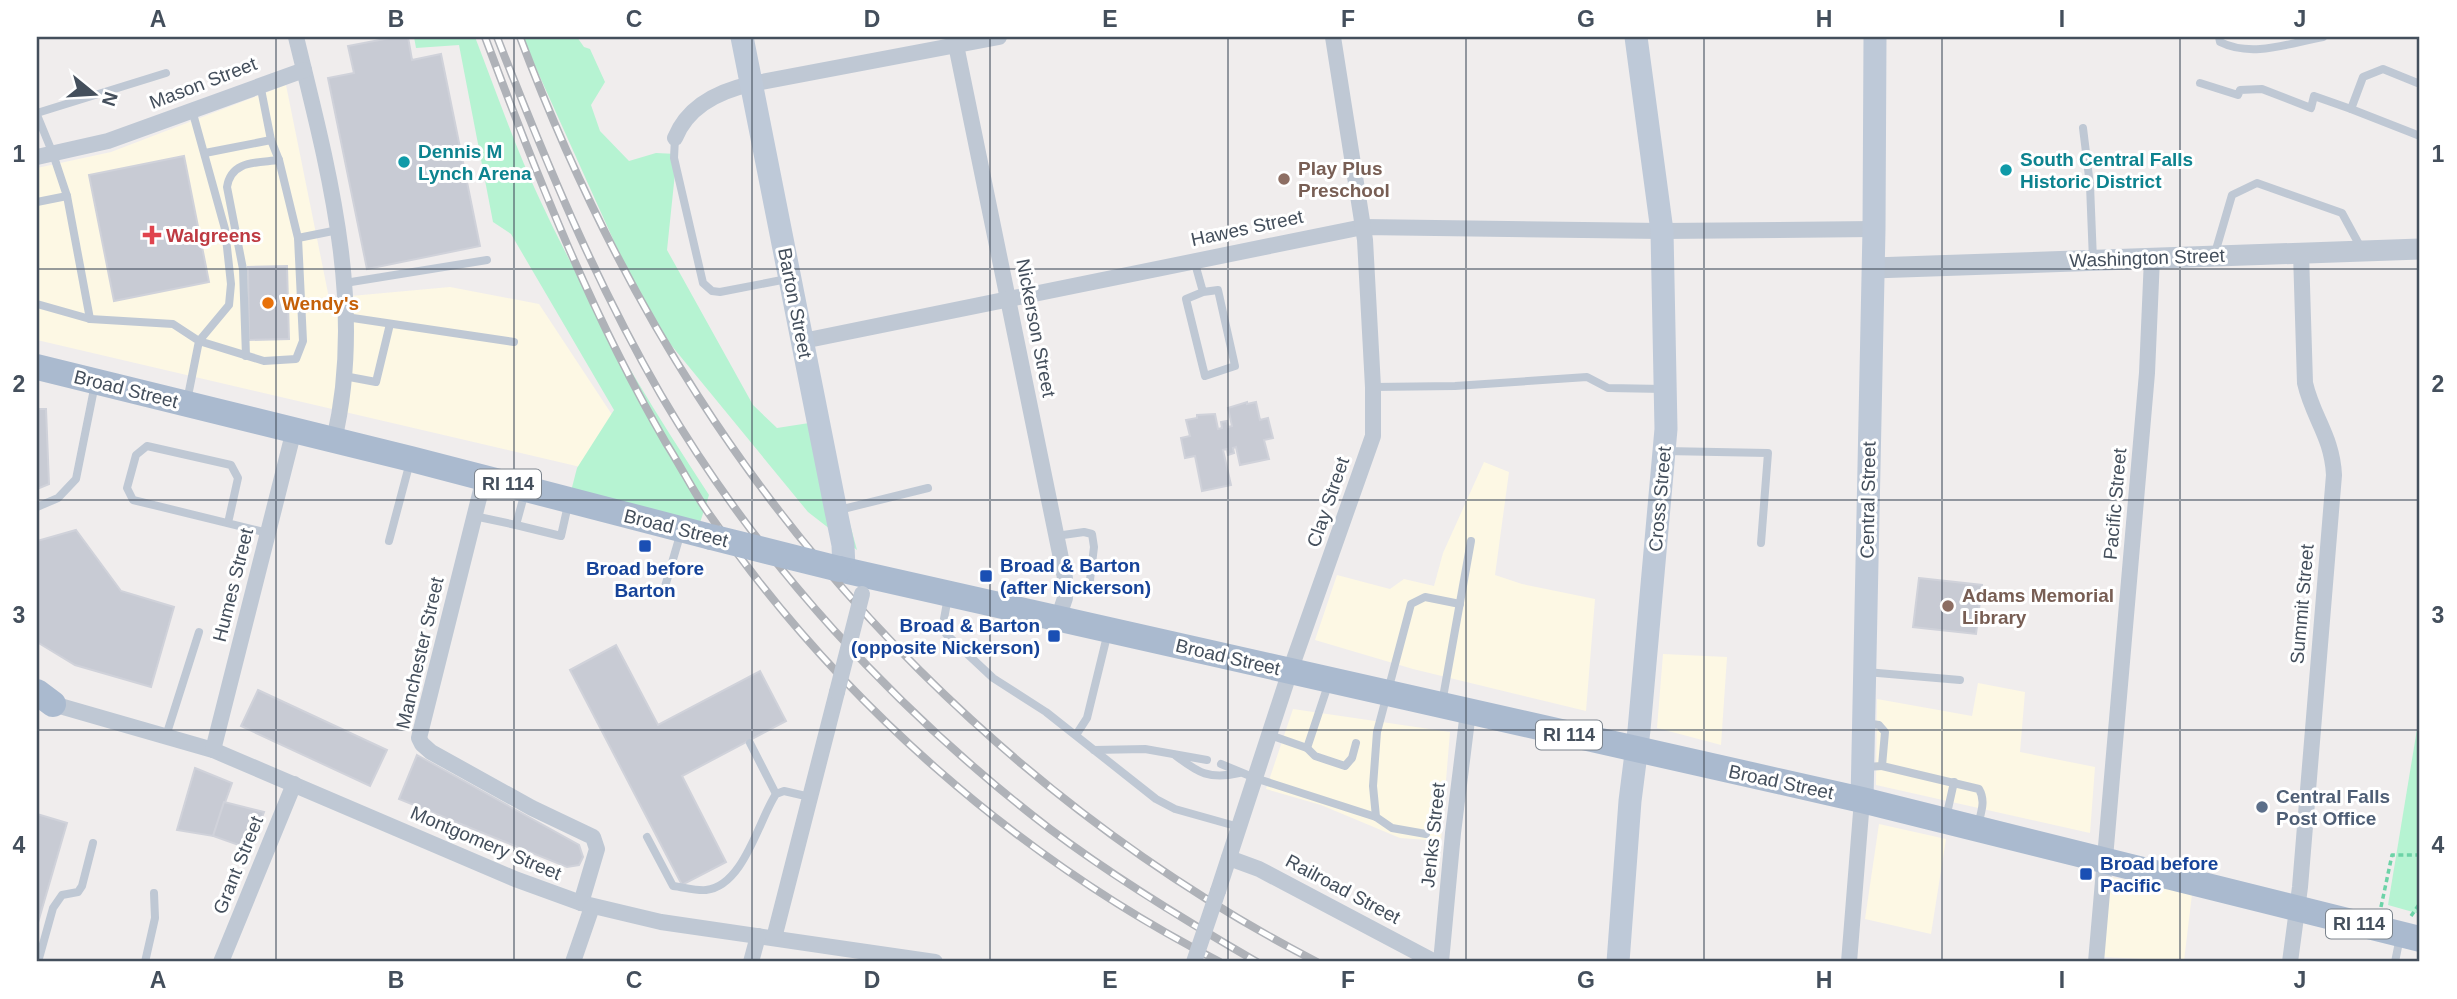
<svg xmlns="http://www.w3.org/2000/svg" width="2457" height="999" font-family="Helvetica,sans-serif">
	<rect width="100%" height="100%" fill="#f0eded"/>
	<g fill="#fdf8e4">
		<path d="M286 85 329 298 450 287 539 304 630 442 623 477 37 340V168L111 152Z"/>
		<path d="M1484 462 1509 472 1495 575 1522 584 1595 599 1586 711 1413 669 1315 640 1337 575 1390 589 1404 579 1434 586 1443 553Z"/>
		<path d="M1663 654 1727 657 1721 745 1657 728Z"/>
		<path d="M1978 683 2025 692 2020 752 2095 767 2090 833 1876 785 1877 699 1972 716Z"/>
		<path d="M1293 709 1450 732 1441 841 1400 838 1321 805 1266 789Z"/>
		<path d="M1879 824 1946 839 1931 934 1865 919Z"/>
		<path d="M2111 877 2192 894 2184 961 2103 957Z"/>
	</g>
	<g fill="#b6f3d2">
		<path d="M414 37H475C496 91 515 147 540 200 588 303 646 399 709 495L697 532 569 499 577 468 614 410 511 234 493 222 459 45 416 48Z"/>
		<path d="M522 37H577L584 47 590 49 605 82 591 105 600 131 629 161 656 153 677 154 667 250 753 405 777 428 822 421 857 550 808 512 653 323 644 308Z"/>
		<path d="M2420 711V914L2388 905Z"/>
	</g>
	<g fill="#c8cbd4" stroke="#d0d2da" stroke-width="2">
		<path d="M395 37H408L412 60 441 54 480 246 367 269 328 78 354 73 348 46Z"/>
		<path d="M184 156 209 282 114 301 89 175Z"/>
		<path d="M287 266 289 339 249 340 248 267Z"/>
		<path d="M1247 402V404L1256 402 1260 420 1268 418 1273 438 1264 440 1269 459 1240 465 1236 447 1233 448 1234 453 1228 455 1227 449 1223 450 1231 485 1202 491 1195 456 1185 458 1181 438 1190 436 1186 420 1197 418V415L1215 414 1218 429 1222 428 1221 422 1227 421 1228 427 1232 426 1228 408Z"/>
		<path d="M37 409H46L49 484 37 489Z"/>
		<path d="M76 530 121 591 174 607 151 687 75 665 37 642V541Z"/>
		<path d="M1919 578 1982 585 1976 634 1913 627Z"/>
		<path d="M616 645 658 725 760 671 786 721 682 776 726 862 682 885 570 670Z"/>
		<path d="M258 690 387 750 370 786 241 726Z"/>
		<path d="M417 755 579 845 583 857 579 865 567 867 399 799Z"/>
		<path d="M195 768 232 783 213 836 177 830Z"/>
		<path d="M224 802 264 812 250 849 213 836Z"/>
		<path d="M37 814 67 823 37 926Z"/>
	</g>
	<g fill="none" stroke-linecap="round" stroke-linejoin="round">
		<g stroke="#6cd3a7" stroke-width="3.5" stroke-dasharray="5 3.5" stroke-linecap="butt">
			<path d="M2381 907 2392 855H2420"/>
			<path d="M2411 916 2420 903"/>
		</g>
		<g stroke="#bfc8d4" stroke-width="8">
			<path d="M2219 37 2220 42C2252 58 2290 43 2323 37"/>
			<path d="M2200 83 2238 95 2240 90 2262 89 2311 108 2314 96 2351 109"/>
			<path d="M260 84 271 140"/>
			<path d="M2420 84 2383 69 2363 77 2351 109 2420 136"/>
			<path d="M192 110 225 229 231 284 229 305 199 341 264 361 296 359 303 341 298 238"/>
			<path d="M37 113 166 73"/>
			<path d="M37 115 53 154 67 196 37 202"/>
			<path d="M2083 128 2090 185 2093 260"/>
			<path d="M675 138 674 158 703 283 712 291 720 292 787 279"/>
			<path d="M205 153 271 140 279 160 298 238 338 230"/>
			<path d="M67 196 90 319"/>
			<path d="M2215 253 2232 195 2257 183 2342 213 2361 248"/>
			<path d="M1194 260 1203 292 1186 299 1205 376 1235 366 1218 290 1203 292"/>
			<path d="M345 283 487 260"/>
			<path d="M37 304 90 319 173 324 199 341 187 401"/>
			<path d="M346 317 514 342"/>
			<path d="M246 356 243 269 227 187C231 160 257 163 279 160"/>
			<path d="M344 376 376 382 390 324"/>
			<path d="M1373 387 1455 386 1587 377 1608 388 1664 389"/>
			<path d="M1665 451 1768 453 1761 543"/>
			<path d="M37 507 58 498 76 479 95 384"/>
			<path d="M839 510 928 488"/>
			<path d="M474 516 516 525 525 492"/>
			<path d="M228 523 238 478 231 465 147 446 136 455 127 488 133 500 268 533"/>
			<path d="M516 525 561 536 568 505"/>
			<path d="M1056 536 1084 532 1092 534 1094 547 1089 588"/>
			<path d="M389 541 410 462"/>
			<path d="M664 590 681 532"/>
			<path d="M948 597 944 619 946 634 993 678 1046 712 1156 799 1175 809 1239 827"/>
			<path d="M1866 672 1960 680"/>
			<path d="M1442 703 1471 541"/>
			<path d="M1865 723 1879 725 1885 732 1882 766 1866 767"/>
			<path d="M1076 735 1087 718 1108 632"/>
			<path d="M1270 735 1307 748 1328 685"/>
			<path d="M166 736 199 632"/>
			<path d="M750 743 776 794"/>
			<path d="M1307 748 1315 756 1345 766 1352 758 1356 743"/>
			<path d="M1094 750 1145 749 1207 760"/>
			<path d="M1175 755C1198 773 1210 780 1239 773"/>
			<path d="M1221 764 1255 778 1376 817"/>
			<path d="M1882 766 1979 789C1986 801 1981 812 1978 825"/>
			<path d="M1946 818 1954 782"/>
			<path d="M1426 834 1392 828 1376 817 1373 786 1377 732 1411 604 1425 597 1460 604"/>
			<path d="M647 837 673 886C683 887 696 891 706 890 744 886 759 819 776 794L784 791 810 797"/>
			<path d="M38 962 53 908 62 895 78 892 82 886 93 843"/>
			<path d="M145 962 155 918 154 893"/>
			<path d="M2395 962 2400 937"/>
		</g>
		<g stroke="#bfc8d4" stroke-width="16">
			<path d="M296 37C328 168 366 305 334 440"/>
			<path d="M956 45 1065 578V598L1058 619"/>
			<path d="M675 138C688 106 719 91 751 84L999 37"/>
			<path d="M37 157 108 141 304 70"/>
			<path d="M803 341 1363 227 1662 231 1874 229"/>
			<path d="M484 478 419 738 422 744 431 752 532 808 593 837 597 849 581 903"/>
			<path d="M46 702 213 750 515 879 581 903 661 922 935 962"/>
			<path d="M213 750 294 430"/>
			<path d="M1229 858 1259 869 1435 962"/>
			<path d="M1218 891 1290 671 1373 436V387L1365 240 1333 37"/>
			<path d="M774 938 837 692"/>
			<path d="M221 962 294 784"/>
			<path d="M573 962 592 907"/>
			<path d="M751 962 758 936"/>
			<path d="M1441 962 1453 833 1468 712"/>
			<path d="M1849 962 1862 800"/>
			<path d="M2096 962 2147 373 2152 258"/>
			<path d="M2290 962 2300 887 2334 475C2332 436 2313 418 2305 383L2301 253"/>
		</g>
		<path stroke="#bfc8d4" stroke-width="21" d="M1873 268 2420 249"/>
		<g stroke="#bec9d8" stroke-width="23">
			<path d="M742 37 836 511 843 545 844 570"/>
			<path d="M1862 800 1874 229 1875 37"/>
			<path d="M1618 962 1630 801 1639 730 1666 429 1662 231 1636 37"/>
		</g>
		<g stroke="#aabacf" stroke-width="26">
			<path d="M37 367 411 459 711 537"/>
			<path d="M839 569 1862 800 2420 939"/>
			<path d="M37 692 53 704"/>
		</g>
		<g stroke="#afb2b8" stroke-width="8">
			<g id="rail">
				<path d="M485 37C537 176 591 314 666 443 680 465 692 489 707 511 836 699 1017 858 1220 962"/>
				<path d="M497 37C545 160 595 281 661 395 759 563 896 711 1050 829 1115 878 1186 921 1257 962"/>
				<path d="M520 37C567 162 626 284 698 396 850 633 1068 833 1317 962"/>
			</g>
		</g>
		<use href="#rail" stroke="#fff" stroke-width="5" stroke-dasharray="16" stroke-linecap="butt"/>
		<g stroke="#bfc8d4" stroke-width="16">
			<path d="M837 692 862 594"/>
			<path d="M1194 962 1218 891"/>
		</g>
		<path stroke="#aabacf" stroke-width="26" d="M711 537 839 569"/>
	</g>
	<path fill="none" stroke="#444f5c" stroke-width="2" stroke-opacity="0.55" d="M276 37V962M514 37V962M752 37V962M990 37V962M1228 37V962M1466 37V962M1704 37V962M1942 37V962M2180 37V962M37 269H2420M37 500H2420M37 730H2420"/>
	<g fill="#0f9aa8" stroke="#fff" stroke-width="2.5">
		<circle cx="404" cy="162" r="7"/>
		<circle cx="2006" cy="170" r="7"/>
	</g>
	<g fill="#8d6e63" stroke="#fff" stroke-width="2.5">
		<circle cx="1284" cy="179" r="7"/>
		<circle cx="1948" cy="606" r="7"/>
	</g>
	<path fill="#e0444e" stroke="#fff" stroke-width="2.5" d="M148.5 224.5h7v7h7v7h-7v7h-7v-7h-7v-7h7z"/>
	<circle fill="#e8710a" stroke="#fff" stroke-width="2.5" cx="268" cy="303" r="7"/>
	<g fill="#1a4fb4" stroke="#fff" stroke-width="2.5">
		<rect x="638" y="539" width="14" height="14" rx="3.5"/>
		<rect x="979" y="569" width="14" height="14" rx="3.5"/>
		<rect x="1047" y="629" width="14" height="14" rx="3.5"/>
		<rect x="2079" y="867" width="14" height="14" rx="3.5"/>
	</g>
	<circle fill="#5c6f8a" stroke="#fff" stroke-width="2.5" cx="2262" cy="807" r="7"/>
	<g text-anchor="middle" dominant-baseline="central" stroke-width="6" stroke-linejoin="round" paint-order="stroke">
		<g fill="#fff" stroke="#7c848d" stroke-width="2">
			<rect x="475" y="469.5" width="66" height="29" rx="5"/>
			<rect x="1536" y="720.5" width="66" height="29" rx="5"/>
			<rect x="2326" y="909.5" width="66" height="29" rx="5"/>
		</g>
		<g font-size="18" font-weight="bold" fill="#444f5c">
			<text x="508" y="484">RI 114</text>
			<text x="1569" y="735">RI 114</text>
			<text x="2359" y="924">RI 114</text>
		</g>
		<g font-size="19" fill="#444f5c" stroke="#fff">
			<text transform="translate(203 83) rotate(-21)">Mason Street</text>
			<text transform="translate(1247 228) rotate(-12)">Hawes Street</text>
			<text transform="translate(2147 258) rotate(-2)">Washington Street</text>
			<text transform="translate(795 303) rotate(79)">Barton Street</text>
			<text transform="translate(1036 328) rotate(79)">Nickerson Street</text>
			<text transform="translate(126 389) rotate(14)">Broad Street</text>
			<text transform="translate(1660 499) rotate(-85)">Cross Street</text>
			<text transform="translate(1868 500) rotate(-89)">Central Street</text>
			<text transform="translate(1328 502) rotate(-71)">Clay Street</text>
			<text transform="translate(2115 504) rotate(-85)">Pacific Street</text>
			<text transform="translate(676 528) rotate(14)">Broad Street</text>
			<text transform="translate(233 585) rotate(-76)">Humes Street</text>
			<text transform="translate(2302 604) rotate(-85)">Summit Street</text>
			<text transform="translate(420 653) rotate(-77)">Manchester Street</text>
			<text transform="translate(1228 657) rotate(13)">Broad Street</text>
			<text transform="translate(1781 782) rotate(12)">Broad Street</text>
			<text transform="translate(1433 835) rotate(-84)">Jenks Street</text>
			<text transform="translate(486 843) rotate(23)">Montgomery Street</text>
			<text transform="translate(238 865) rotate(-68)">Grant Street</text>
			<text transform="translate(1343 889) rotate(28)">Railroad Street</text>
		</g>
		<g font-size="19" font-weight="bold" fill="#0d838f" stroke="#fff" text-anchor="start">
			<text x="418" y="151">Dennis M<tspan x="418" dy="22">Lynch Arena</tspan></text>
			<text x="2020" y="159">South Central Falls<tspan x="2020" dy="22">Historic District</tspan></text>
		</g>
		<g font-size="19" font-weight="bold" fill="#785e54" stroke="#fff" text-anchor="start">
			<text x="1298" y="168">Play Plus<tspan x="1298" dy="22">Preschool</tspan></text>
			<text x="1962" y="595">Adams Memorial<tspan x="1962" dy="22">Library</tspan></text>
		</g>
		<g font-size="19" font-weight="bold" fill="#be3a42" stroke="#fff" text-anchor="start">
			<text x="166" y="235">Walgreens</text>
		</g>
		<g font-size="19" font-weight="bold" fill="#c56008" stroke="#fff" text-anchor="start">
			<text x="282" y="303">Wendy's</text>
		</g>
		<g font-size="19" font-weight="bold" fill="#164399" stroke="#fff" text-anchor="start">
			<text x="1000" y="565">Broad &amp; Barton<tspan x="1000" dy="22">(after Nickerson)</tspan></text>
			<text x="645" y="568" text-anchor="middle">Broad before<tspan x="645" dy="22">Barton</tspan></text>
			<text x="1040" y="625" text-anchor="end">Broad &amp; Barton<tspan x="1040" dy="22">(opposite Nickerson)</tspan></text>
			<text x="2100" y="863">Broad before<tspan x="2100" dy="22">Pacific</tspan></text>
		</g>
		<g font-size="19" font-weight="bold" fill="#4e5e75" stroke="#fff" text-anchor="start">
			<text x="2276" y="796">Central Falls<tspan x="2276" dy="22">Post Office</tspan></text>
		</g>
	</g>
	<rect width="2457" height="999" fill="none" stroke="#ffffff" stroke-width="77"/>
	<g transform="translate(94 94) rotate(108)" stroke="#ffffff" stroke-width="5" paint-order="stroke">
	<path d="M0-5L12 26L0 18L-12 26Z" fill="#444f5c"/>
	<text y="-10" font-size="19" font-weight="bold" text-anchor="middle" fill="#444f5c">N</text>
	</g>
	<rect x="38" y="38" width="2380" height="922" fill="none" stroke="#444f5c" stroke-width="2.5"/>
	<g font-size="23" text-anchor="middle" font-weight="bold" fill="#444f5c">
		<text x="158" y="27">A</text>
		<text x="396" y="27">B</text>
		<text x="634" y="27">C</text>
		<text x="872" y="27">D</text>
		<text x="1110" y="27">E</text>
		<text x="1348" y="27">F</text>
		<text x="1586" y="27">G</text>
		<text x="1824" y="27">H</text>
		<text x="2062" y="27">I</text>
		<text x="2300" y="27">J</text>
		<text x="19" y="162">1</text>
		<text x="2438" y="162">1</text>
		<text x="19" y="392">2</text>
		<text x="2438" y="392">2</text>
		<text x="19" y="623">3</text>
		<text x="2438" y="623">3</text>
		<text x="19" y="853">4</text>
		<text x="2438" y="853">4</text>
		<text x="158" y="988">A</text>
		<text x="396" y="988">B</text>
		<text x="634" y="988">C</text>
		<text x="872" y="988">D</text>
		<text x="1110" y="988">E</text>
		<text x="1348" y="988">F</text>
		<text x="1586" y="988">G</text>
		<text x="1824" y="988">H</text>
		<text x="2062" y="988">I</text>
		<text x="2300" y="988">J</text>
	</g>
</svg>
